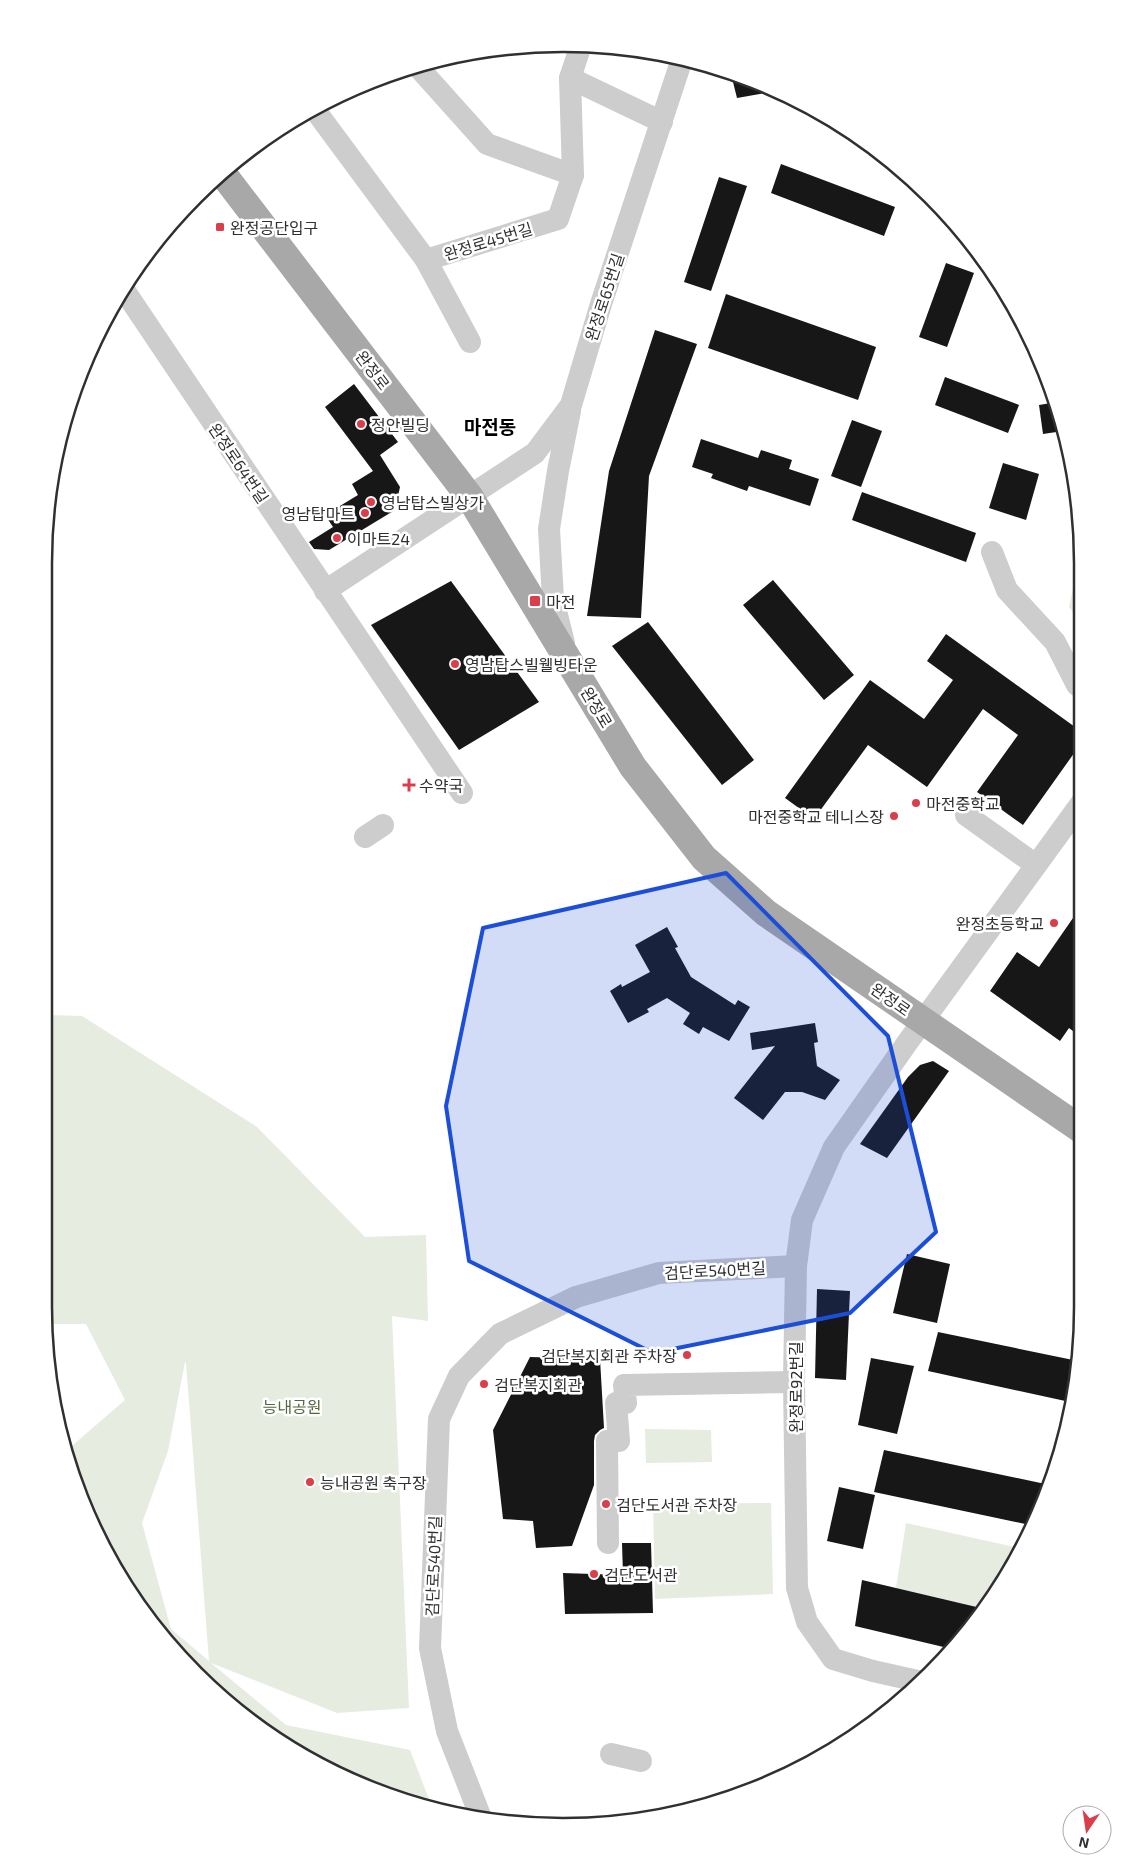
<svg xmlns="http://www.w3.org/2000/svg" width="1127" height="1870" font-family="'Exo 2','Noto Sans KR',sans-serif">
	<rect width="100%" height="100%" fill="#fff"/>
	<g fill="#e6ecdf" fill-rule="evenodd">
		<path d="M1082 548V624L1069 607Z"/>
		<path d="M47 1015 82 1016 257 1127 365 1237 426 1235 428 1321 392 1316 409 1708 337 1713 211 1663 286 1725 410 1750 432 1807 397 1799 275 1738 196 1674 151 1623 97 1537 71 1473 66 1451 125 1400 86 1324H48ZM185 1362 186 1363 209 1661 171 1629 142 1523 168 1451Z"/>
		<path d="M645 1429 711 1430 712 1462 646 1463Z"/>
		<path d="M771 1503 773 1594 655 1599 653 1504Z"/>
		<path d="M906 1523 1019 1548 995 1595 985 1609 896 1588Z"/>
	</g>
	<g fill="#171717">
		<path d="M731 74 763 83 777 91 737 98Z"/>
		<path d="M781 164 895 207 884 236 771 193Z"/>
		<path d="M719 177 747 186 711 291 684 282Z"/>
		<path d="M946 263 974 273 947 347 919 337Z"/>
		<path d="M726 294 876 347 858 400 708 348Z"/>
		<path d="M655 330 697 344 649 476 641 618 587 616 609 471Z"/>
		<path d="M945 377 1019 405 1008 433 935 405Z"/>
		<path d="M354 384 398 442 380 455 400 487 395 510 329 550 314 549 309 542 333 527 325 515 358 495 352 484 373 471 325 407Z"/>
		<path d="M1057 402 1063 431 1043 434 1039 405Z"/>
		<path d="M852 420 882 431 861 487 831 476Z"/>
		<path d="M701 439 758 458 761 450 792 460 789 469 819 479 810 506 749 486 747 491 711 478 713 474 692 467Z"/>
		<path d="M1003 463 1039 474 1026 520 989 508Z"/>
		<path d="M862 492 976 533 966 562 852 520Z"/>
		<path d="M773 580 854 675 824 700 743 605Z"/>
		<path d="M451 581 539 702 459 750 371 625Z"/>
		<path d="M648 622 754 760 722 785 612 646Z"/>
		<path d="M946 634 1082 732V742L1023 825 977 792 1018 735 983 709 927 787 868 745 814 819 785 798 870 680 924 719 953 680 927 661Z"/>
		<path d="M1073 918 1082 924V1038L1069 1028 1060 1041 990 991 1017 952 1039 967Z"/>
		<path d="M667 927 678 947 675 948 691 977 735 1005 738 1000 750 1007 729 1041 703 1027 699 1034 683 1024 690 1013 667 998 647 1009 649 1012 628 1023 610 991 621 984 622 987 650 972 635 945Z"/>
		<path d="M815 1023 818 1042 814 1043 817 1066 840 1080 825 1100 802 1092H785L763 1120 734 1098 775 1046 752 1050 750 1033Z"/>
		<path d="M933 1061 949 1071 887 1158 860 1144 908 1077 920 1065Z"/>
		<path d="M907 1254 950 1264 937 1323 893 1313Z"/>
		<path d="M817 1289 850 1291 846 1380 815 1378Z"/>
		<path d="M938 1332 1078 1361 1070 1402 928 1371Z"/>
		<path d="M530 1357 600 1359 604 1428 600 1430 595 1435 594 1441V1485L572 1546 536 1548 533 1521 503 1519 493 1430Z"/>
		<path d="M871 1358 914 1366 897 1434 858 1425Z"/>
		<path d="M884 1450 1050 1485 1030 1525 874 1492Z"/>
		<path d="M839 1487 875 1495 863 1549 827 1541Z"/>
		<path d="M622 1543H651L653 1613 565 1614 563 1573 623 1575Z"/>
		<path d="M862 1580 896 1588 985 1609 952 1649 855 1626Z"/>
	</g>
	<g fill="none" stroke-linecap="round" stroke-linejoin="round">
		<g stroke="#cdcdcd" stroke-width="22">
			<path d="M418 67 487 144 573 175"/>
			<path d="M570 78 662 122"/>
			<path d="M315 110 426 260 470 342"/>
			<path d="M426 260 558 219 573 175 570 78 581 45"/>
			<path d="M124 290 462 793"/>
			<path d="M992 552 1007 590 1055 642 1077 685 1082 689"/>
			<path d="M325 591 535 453 571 405 601 304 682 59"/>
			<path d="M564 643 553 599 549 529 558 471 570 411"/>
			<path d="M966 815 1036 865"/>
			<path d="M365 837 383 825"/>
			<path d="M608 1543 607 1441H619L616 1403H626L624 1385 794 1382"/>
			<path d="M922 1682 873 1671 833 1659 807 1622 797 1588 794 1382 796 1266 802 1220 834 1147 907 1043 1082 802"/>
			<path d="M611 1754 641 1761"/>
			<path d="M481 1818 447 1731 430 1648 439 1419 459 1376 500 1334 576 1297 659 1273 796 1266"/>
		</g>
		<path stroke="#a8a8a8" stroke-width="28" d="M223 174 469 496 633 767 704 858 766 913 1082 1130"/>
	</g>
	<path fill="#1d4ed8" fill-opacity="0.2" stroke="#1d4ed8" stroke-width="4" stroke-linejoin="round" d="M726 873 888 1036 936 1232 850 1313 653 1353 469 1261 446 1106 483 928Z"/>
	<g fill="#db3e4b" stroke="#fff" stroke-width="2">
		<rect x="215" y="222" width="10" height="10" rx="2.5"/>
		<circle cx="361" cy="424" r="5"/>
		<circle cx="371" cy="502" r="5"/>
		<circle cx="365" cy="513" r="5"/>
		<circle cx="337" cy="538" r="5"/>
		<rect x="529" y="595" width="12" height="12" rx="2.5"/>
		<circle cx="455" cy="664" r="5"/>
		<path d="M406.5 777.5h5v5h5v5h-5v5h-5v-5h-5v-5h5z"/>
		<circle cx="916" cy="803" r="5"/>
		<circle cx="894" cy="816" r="5"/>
		<circle cx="1054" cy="923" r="5"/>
		<circle cx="687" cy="1355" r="5"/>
		<circle cx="484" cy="1384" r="5"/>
		<circle cx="310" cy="1482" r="5"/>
		<circle cx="606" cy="1504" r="5"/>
		<circle cx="594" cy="1574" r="5"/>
	</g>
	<g text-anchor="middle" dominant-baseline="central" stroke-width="5" stroke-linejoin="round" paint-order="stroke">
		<g font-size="16" fill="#303030" stroke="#fff" text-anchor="start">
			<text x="230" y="227">완정공단입구</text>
			<text x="371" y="424">정안빌딩</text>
			<text x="381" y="502">영남탑스빌상가</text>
			<text x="355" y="513" text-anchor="end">영남탑마트</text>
			<text x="347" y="538">이마트24</text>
			<text x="546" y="601">마전</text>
			<text x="465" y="664">영남탑스빌웰빙타운</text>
			<text x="419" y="785">수약국</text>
			<text x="926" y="803">마전중학교</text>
			<text x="884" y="816" text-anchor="end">마전중학교 테니스장</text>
			<text x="1044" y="923" text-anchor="end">완정초등학교</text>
			<text x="677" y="1355" text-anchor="end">검단복지회관 주차장</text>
			<text x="494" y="1384">검단복지회관</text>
			<text x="320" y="1482">능내공원 축구장</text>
			<text x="616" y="1504">검단도서관 주차장</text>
			<text x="604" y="1574">검단도서관</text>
		</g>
		<g font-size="16" fill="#303030" stroke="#fff">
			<text transform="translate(488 241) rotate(-17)">완정로45번길</text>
			<text transform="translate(604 297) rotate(-72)">완정로65번길</text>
			<text transform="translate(373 370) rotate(53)">완정로</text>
			<text transform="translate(239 463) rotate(56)">완정로64번길</text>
			<text transform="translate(597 707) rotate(59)">완정로</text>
			<text transform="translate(891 999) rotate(35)">완정로</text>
			<text transform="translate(715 1270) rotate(-3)">검단로540번길</text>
			<text transform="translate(795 1387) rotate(-90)">완정로92번길</text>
			<text transform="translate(433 1566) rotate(-88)">검단로540번길</text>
		</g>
		<g font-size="16" fill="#53693f" stroke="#fff">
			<text x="292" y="1406">능내공원</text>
		</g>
		<g font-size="19" font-weight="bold" fill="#000" stroke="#fff">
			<text x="490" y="426">마전동</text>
		</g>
	</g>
	<path d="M0 0H1127V1870H0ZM563 52H563A511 511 0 0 1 1074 563V1307A511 511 0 0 1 563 1818H563A511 511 0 0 1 52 1307V563A511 511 0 0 1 563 52Z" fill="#fff" fill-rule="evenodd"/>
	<path fill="none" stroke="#303030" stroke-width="2.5" d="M563 52H563A511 511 0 0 1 1074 563V1307A511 511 0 0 1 563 1818H563A511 511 0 0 1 52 1307V563A511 511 0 0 1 563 52Z"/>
	<g transform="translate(1087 1830) rotate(193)"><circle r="24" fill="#ffffff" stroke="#acacac"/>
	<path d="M0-4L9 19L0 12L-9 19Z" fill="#db3e4b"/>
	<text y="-8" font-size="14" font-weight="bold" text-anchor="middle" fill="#303030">N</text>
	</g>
</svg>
